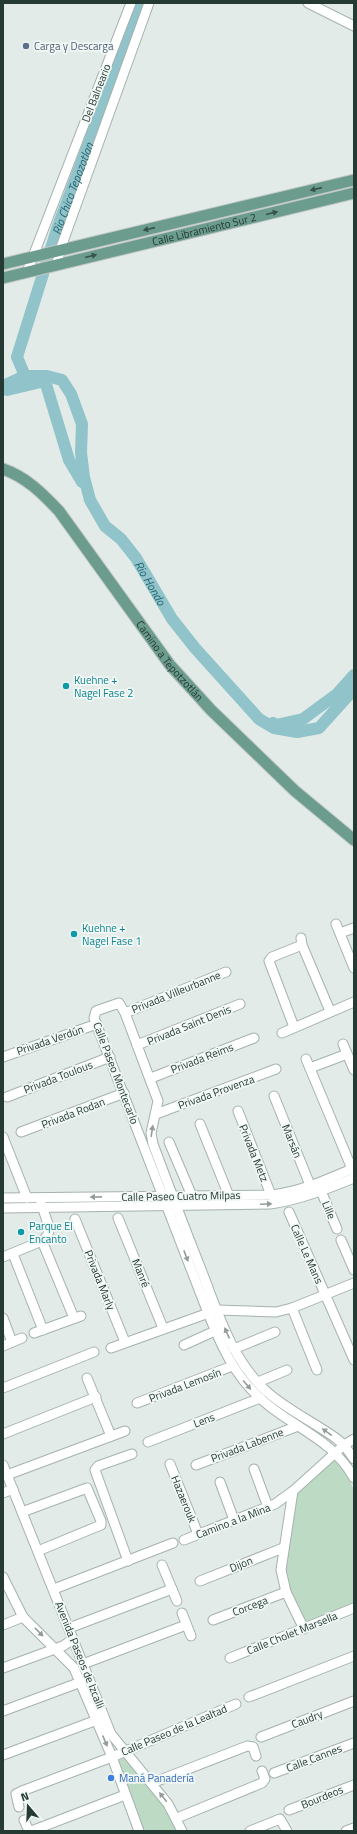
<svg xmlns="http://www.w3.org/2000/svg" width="357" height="1834" font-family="'Titillium Web',sans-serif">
	<rect width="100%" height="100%" fill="#e2ebe7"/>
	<g fill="#bddac4">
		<path d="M336 1452 354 1490V1608L302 1629 279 1575 288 1495Z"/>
		<path d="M123 1758C149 1777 164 1805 180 1831H143L117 1761Z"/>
	</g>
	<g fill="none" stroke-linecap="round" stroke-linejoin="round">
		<g stroke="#90c3ca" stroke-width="12">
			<path id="s1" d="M25 376 17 357 58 226 141 3"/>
			<path id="s2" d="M3 386 25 376H47L62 380 71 394 82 424 81 453 84 477 90 500 105 526 121 539 136 558 172 619 195 648 259 719 274 728 297 732 319 728 354 689"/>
			<path d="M7 390 45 381 69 460 82 482"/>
			<path d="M273 723 276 725 303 719 337 694 354 675"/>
		</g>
		<g stroke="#a5b2ad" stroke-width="11">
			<g id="minor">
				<path d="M308 3 354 26"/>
				<path d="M57 264 60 250 149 3"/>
				<path d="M27 272 131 3"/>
				<path d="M336 924 354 968"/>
				<path d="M340 933 354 928"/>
				<path d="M301 938 302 945 330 1011"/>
				<path d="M125 1013 226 972"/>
				<path d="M294 1027 269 961 272 957 302 945"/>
				<path d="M282 1033 354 1002"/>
				<path d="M343 1044 354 1070"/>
				<path d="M137 1045 240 1004"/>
				<path d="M3 1057 97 1024"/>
				<path d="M306 1059 352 1169"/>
				<path d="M310 1068 347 1054"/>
				<path d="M151 1078 254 1038"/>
				<path d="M274 1096 310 1185"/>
				<path d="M7 1097 110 1057"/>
				<path d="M238 1111 271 1195"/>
				<path d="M156 1114 276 1069"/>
				<path d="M200 1124 229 1196"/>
				<path d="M21 1132 124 1093"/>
				<path d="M3 1137 27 1198"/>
				<path d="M169 1142 192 1196"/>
				<path d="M321 1191 337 1229"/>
				<path d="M3 1198 271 1195C300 1192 328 1179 354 1168"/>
				<path d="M3 1208 270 1204C299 1200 327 1189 354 1178"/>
				<path d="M289 1212 354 1360"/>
				<path d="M118 1218 163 1328"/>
				<path d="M75 1219 125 1342"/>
				<path d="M341 1240 354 1270"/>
				<path d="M42 1241 74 1318"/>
				<path d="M13 1254 43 1330"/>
				<path d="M3 1257 42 1241C47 1237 50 1233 49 1227L41 1203"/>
				<path d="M292 1308 317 1370"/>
				<path d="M3 1318 12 1342"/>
				<path d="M34 1333 81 1316"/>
				<path d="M184 1345 215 1331"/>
				<path d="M3 1346 22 1338"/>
				<path d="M111 1348 217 1310 276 1312 292 1308 354 1283"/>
				<path d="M234 1349 275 1332"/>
				<path d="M87 1378 111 1436"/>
				<path d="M258 1382 287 1370"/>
				<path d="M3 1388 94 1352"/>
				<path d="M137 1403 232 1366"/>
				<path d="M3 1434 96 1397"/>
				<path d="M148 1442 260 1398"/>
				<path d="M354 1459 344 1445 337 1439C314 1422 287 1410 266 1391 232 1360 218 1313 202 1272 185 1229 169 1187 153 1144L151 1133 158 1101 125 1013 119 1003 96 1011 94 1018 208 1313C221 1345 234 1375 260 1398 292 1428 331 1437 354 1478"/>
				<path d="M170 1464 198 1534"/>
				<path d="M3 1465 111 1734 168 1804 182 1831"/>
				<path d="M196 1465 298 1426"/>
				<path d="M254 1469 268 1507"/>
				<path d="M7 1475 125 1431"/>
				<path d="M220 1482 234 1520"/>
				<path d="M293 1491 281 1570 286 1592 304 1629"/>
				<path d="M3 1493 13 1489"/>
				<path d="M22 1512 87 1488 101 1521V1525L96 1527 38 1551"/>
				<path d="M184 1540 275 1504 293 1491 344 1445 354 1439"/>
				<path d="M128 1561 95 1470 98 1466 132 1454"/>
				<path d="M162 1565 177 1601"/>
				<path d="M3 1577 23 1617 74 1668 112 1757 139 1831"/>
				<path d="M200 1581 283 1548"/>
				<path d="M54 1589 173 1543"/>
				<path d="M182 1613 191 1636"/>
				<path d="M213 1620 286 1592"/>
				<path d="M3 1625 23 1617"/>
				<path d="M69 1628 172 1589"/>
				<path d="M230 1658 354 1608"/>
				<path d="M83 1664 186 1625"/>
				<path d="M3 1668 63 1646 73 1639"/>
				<path d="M249 1697 354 1656"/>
				<path d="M3 1711 81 1682"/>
				<path d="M261 1737 354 1701"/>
				<path d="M3 1755 97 1720"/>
				<path d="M274 1773 354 1743"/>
				<path d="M152 1783 247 1746 253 1747 256 1756"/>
				<path d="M19 1807 16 1794 22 1791 112 1757 236 1704"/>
				<path d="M289 1810 354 1785"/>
				<path d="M177 1818 262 1783 265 1779 262 1771"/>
				<path d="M24 1820 29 1831 34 1830 125 1795"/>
				<path d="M250 1831 280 1819 287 1831"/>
				<path d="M346 1831 354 1828"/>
			</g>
		</g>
		<g stroke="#c2c8c6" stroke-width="13">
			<g id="major">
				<path d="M3 264 354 180"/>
				<path id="s3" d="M3 278 354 193"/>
				<path id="s4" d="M3 469C26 477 42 493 59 511L170 665 211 710 295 791 354 840"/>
			</g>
		</g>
		<use href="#minor" stroke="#fff" stroke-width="9"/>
		<use href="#major" stroke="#6b9c8e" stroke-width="11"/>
	</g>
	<defs><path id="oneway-solid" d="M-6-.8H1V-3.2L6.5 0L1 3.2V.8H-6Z"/></defs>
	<g fill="#36524a">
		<use href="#oneway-solid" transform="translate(316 189) rotate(167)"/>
		<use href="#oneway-solid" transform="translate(272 213) rotate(-14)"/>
		<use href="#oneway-solid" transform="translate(149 229) rotate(167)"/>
		<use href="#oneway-solid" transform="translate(91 256) rotate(-14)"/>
	</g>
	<g fill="#929c99">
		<use href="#oneway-solid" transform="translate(152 1131) rotate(-81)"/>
		<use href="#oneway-solid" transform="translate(96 1197) rotate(179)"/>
		<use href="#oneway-solid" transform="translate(266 1204) rotate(-2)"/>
		<use href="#oneway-solid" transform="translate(186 1256) rotate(69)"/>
		<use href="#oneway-solid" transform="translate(227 1333) rotate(-114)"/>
		<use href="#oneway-solid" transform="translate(247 1385) rotate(49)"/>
		<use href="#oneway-solid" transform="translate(327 1432) rotate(-144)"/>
		<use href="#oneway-solid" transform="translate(39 1632) rotate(46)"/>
		<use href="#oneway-solid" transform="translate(105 1741) rotate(67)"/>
		<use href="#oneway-solid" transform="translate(163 1797) rotate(-128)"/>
	</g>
	<circle fill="#5c6f8a" stroke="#f2f8f5" stroke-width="1.5" cx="26" cy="46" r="4"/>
	<g fill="#0f9aa8" stroke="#f2f8f5" stroke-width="1.5">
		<circle cx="66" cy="686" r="4"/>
		<circle cx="74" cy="934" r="4"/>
		<circle cx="21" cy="1232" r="4"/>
	</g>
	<circle fill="#3f7fe0" stroke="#f2f8f5" stroke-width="1.5" cx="111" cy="1778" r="4"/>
	<g text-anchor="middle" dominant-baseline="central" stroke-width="3.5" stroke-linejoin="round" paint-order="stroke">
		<g font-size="11" fill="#4e5e75" stroke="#f2f8f5" text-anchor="start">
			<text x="34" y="46">Carga y Descarga</text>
		</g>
		<g font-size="11" fill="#243a33" stroke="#f2f8f5">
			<text transform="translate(96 93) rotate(-69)">Del Balneario</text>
			<text stroke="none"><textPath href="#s3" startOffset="207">Calle Libramiento Sur 2</textPath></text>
			<text stroke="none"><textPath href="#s4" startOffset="257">Camino a Tepotzotlán</textPath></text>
			<text transform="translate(176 992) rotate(-22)">Privada Villeurbanne</text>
			<text transform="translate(189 1025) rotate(-22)">Privada Saint Denis</text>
			<text transform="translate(50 1040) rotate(-19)">Privada Verdún</text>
			<text transform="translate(202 1058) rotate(-21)">Privada Reims</text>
			<text transform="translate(116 1073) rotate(69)">Calle Paseo Montecarlo</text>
			<text transform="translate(58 1077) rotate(-21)">Privada Toulous</text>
			<text transform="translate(216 1092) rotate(-20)">Privada Provenza</text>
			<text transform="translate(73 1113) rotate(-21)">Privada Rodan</text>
			<text transform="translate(292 1141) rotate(68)">Marsán</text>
			<text transform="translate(254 1153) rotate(68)">Privada Metz</text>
			<text transform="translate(181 1196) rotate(-1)">Calle Paseo Cuatro Milpas</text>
			<text transform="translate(329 1210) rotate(68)">Lille</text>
			<text transform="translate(307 1254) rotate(66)">Calle Le Mans</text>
			<text transform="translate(141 1273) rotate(68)">Manré</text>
			<text transform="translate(100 1280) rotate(68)">Privada Marly</text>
			<text transform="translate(185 1385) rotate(-21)">Privada Lemosín</text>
			<text transform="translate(204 1420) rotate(-21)">Lens</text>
			<text transform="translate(247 1445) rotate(-21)">Privada Labenne</text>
			<text transform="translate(184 1499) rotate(68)">Hazaerouk</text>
			<text transform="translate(233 1521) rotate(-21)">Camino a la Mina</text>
			<text transform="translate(241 1564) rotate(-22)">Dijon</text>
			<text transform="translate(250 1606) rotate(-21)">Corcega</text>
			<text transform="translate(292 1633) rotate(-22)">Calle Cholet Marsella</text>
			<text transform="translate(80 1655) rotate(68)">Avenida Paseos de Izcalli</text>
			<text transform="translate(307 1719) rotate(-21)">Caudry</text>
			<text transform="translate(174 1730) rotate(-23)">Calle Paseo de la Lealtad</text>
			<text transform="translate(314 1758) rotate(-21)">Calle Cannes</text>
			<text transform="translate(322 1797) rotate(-22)">Bourdeos</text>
		</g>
		<g font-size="11" fill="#0d838f" stroke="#f2f8f5" text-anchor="start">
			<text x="74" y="680">Kuehne +<tspan x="74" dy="13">Nagel Fase 2</tspan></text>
			<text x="82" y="928">Kuehne +<tspan x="82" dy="13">Nagel Fase 1</tspan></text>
			<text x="29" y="1226">Parque El<tspan x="29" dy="13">Encanto</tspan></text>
		</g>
		<g font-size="11" fill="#366cbe" stroke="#f2f8f5" text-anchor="start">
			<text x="119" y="1778">Maná Panadería</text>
		</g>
		<g font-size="12" font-style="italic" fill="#246570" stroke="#f2f8f5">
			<text stroke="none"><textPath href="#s1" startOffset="198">Rio Chico Tepozotlan</textPath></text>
			<text stroke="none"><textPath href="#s2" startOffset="291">Rio Hondo</textPath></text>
		</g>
	</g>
	<rect width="357" height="1834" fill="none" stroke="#243a33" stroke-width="8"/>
	<g transform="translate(28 1806) rotate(341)" stroke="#f2f8f5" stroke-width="3" paint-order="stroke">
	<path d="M0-3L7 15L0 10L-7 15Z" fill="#243a33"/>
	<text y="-6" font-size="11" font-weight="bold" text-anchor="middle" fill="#243a33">N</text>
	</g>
</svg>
